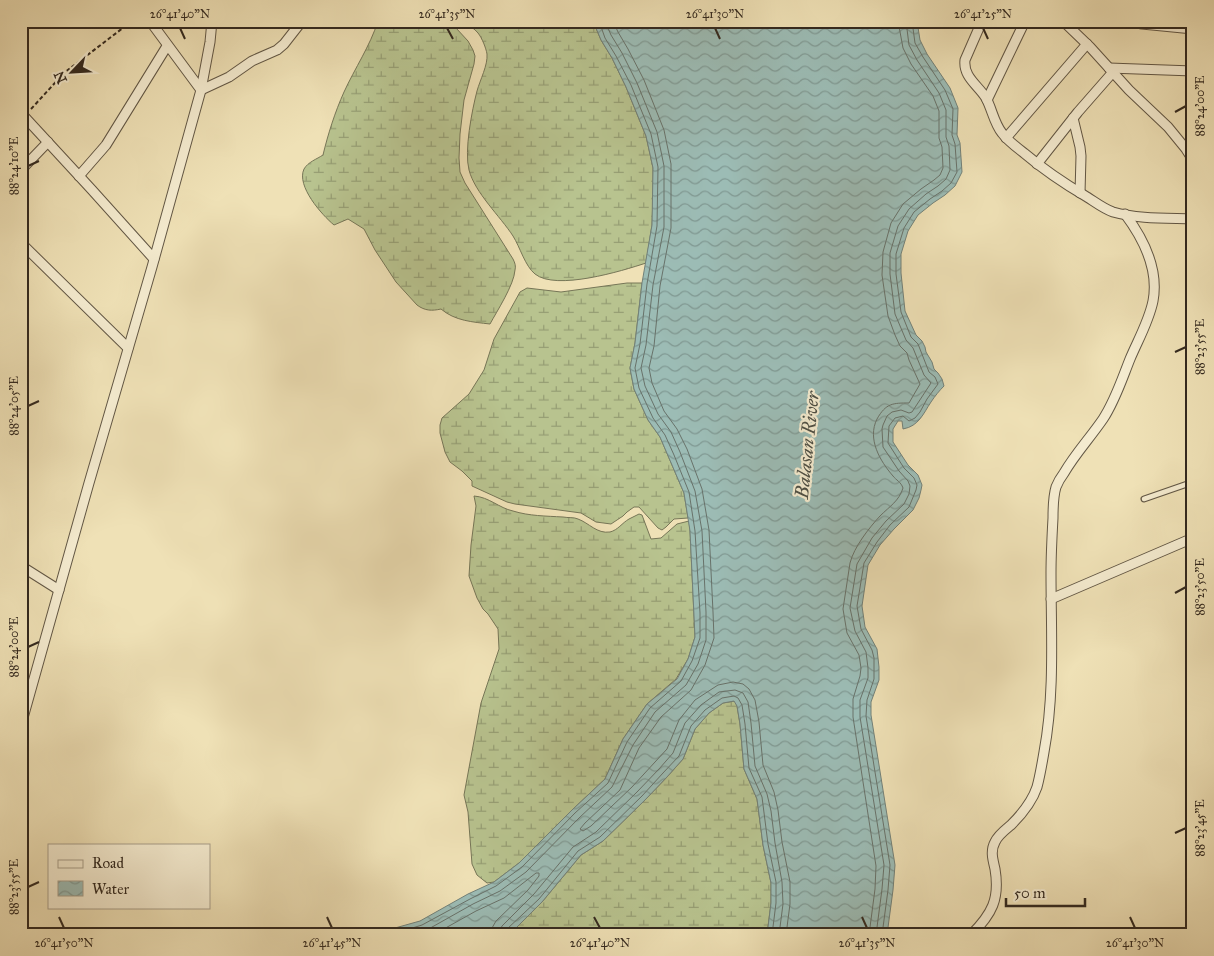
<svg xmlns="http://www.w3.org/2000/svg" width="1214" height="956" font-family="'IM FELL Great Primer',serif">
	<defs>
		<pattern id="wetland-marsh" width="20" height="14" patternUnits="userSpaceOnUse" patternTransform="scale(1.25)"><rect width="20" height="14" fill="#b8c38f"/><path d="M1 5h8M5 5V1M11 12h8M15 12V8" fill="none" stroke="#969e74"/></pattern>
		<pattern id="water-waves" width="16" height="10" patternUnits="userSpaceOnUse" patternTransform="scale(1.25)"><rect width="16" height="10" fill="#9cbcb5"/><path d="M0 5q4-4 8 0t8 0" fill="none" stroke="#809993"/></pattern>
	</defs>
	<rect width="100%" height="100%" fill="#efe1b6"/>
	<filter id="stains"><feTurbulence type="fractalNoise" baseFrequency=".004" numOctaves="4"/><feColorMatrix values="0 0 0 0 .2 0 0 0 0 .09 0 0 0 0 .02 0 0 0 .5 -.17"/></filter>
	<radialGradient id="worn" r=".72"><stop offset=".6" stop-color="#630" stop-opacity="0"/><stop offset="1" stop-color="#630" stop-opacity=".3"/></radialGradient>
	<g fill="url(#wetland-marsh)" stroke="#767657">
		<path d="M378 21H445L456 28 468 41 473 50 475 56 474 64 464 100 460 134 459 158 460 172 465 183 513 259C515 263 516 266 515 270 514 285 497 311 490 324 473 322 455 321 441 309 432 311 425 311 417 305L396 282 375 250 364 229 348 219 334 225C322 215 296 186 304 169 308 162 317 159 323 155 328 134 335 112 344 92 355 68 370 46 378 21Z"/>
		<path d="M464 21H593L601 40 612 58 626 87 646 136 653 168V197L652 225 646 263C622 271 556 291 535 274 525 266 520 247 513 236 500 216 475 193 469 170 464 151 472 110 477 91 480 80 488 65 487 54 486 48 482 38 478 33 475 29 468 25 464 21Z"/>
		<path d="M627 283H642L635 343 630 368 634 389 648 420 660 437 684 493 688 518 674 519 666 527 662 530 658 528 639 507H634L627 512 623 516 611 524 596 522 581 513 515 504 507 502 472 486V481L462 471 450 462 445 452 440 433V425L442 418 469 394 484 370 494 339 520 292 527 288 561 292Z"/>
		<path d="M474 496C489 497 499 508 513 511 529 516 546 516 563 517 568 518 574 517 578 519 589 523 597 534 610 532 618 530 622 523 629 519 632 517 636 516 639 514L642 515 651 539 661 538 677 524 689 521 690 531 695 637 688 659 676 679 647 704 623 739 605 779 572 810 519 863 494 882 487 883 477 875 472 864 468 812 464 795 481 703 499 649 498 629 488 614 483 609 477 598 469 576 471 545 476 506Z"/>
		<path d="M735 701 737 706 740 724 744 769 757 799 763 845 771 883V903L767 935H509L542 902 581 855 603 841 645 800 667 777 683 759 695 729 709 713 723 703Z"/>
	</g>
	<path fill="url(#water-waves)" stroke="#728179" d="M593 21H917L920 40 927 54 950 88 958 108 957 135 960 143 962 172 955 186 945 195 933 203 918 215 908 231 901 254V273L905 311 916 335 922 341 925 347 926 352 932 362 934 369 938 373 942 379 944 386C939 391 935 396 931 402 923 414 919 426 903 429L902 421H898L893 429V442L908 465 918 475 922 485 921 490 919 498 913 510 894 529 880 545 868 565 862 606 865 627 877 649 879 667V680L871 702V715L895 865 893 890 887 935H767L771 903V883L763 845 757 799 744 769 740 724 737 706 734 701 723 703 709 713 695 729 683 759 667 777 645 800 603 841 581 855 542 902 509 935H366L371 931 380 928H395L420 921 468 894 494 882 519 863 572 810 605 779 623 739 647 704 677 679 688 659 695 637 690 531 684 493 660 437 648 420 634 389 630 368 635 343 642 283 652 225 653 168 646 136 626 87 612 58 601 40Z"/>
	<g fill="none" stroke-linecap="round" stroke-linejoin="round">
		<g stroke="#68726a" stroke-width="1">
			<path d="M613 21 618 32 628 49 644 80 664 130 671 164V228L660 286 654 346 649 368 652 383 664 411 677 429 687 449 702 489 709 530 713 612 714 638 705 665 691 690 661 717 639 748 620 790 585 823 580 829 583 831 591 826 632 787 667 749 679 720 695 700 718 685 733 682 743 684 749 689 755 700 759 722 763 765 774 792 778 810 782 842 790 882V904L786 935"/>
			<path d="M376 935 381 933H396L422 925 470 899 496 886 522 867 575 813 608 783 627 742 650 708 681 681 692 661 700 638V613L695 531 689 492 674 455 665 435 653 418 639 388 635 368 640 344 647 284 657 226 658 167 651 134 631 85 616 56 605 38 599 21"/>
			<path d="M411 935 425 931 473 904 500 891 526 872 579 818 612 787 633 745 655 712 686 685 698 664 706 640V612L702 531 695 491 680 452 671 432 658 414 645 386 641 368 646 345 653 285 664 227V166L657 132 637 83 622 53 611 35 605 21"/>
			<path d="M433 935 476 911 504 898 536 873H539V876L528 890 496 921 492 928V935"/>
			<path d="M499 935 500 930 502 926 534 894 573 847 596 832 637 792 659 769 673 753 685 723 701 705 719 692 735 690 743 693 748 702 751 723 755 766 767 794 771 811 775 843 782 882 783 904 779 935"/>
			<path d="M506 935 507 929 539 899 578 851 600 837 642 796 663 773 679 756 691 726 705 710 722 698 734 696 738 698 742 705 745 724 749 768 762 797 768 844 776 882V903L772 935"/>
			<path d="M869 935 875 889 876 866 853 717V699L860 676 861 668 859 655 847 633 843 609 850 563C854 547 869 528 880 516 890 506 899 501 903 488 901 482 896 480 893 476 880 461 867 439 877 419 886 403 893 403 909 403L920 384 909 360 907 353 900 346 895 335 888 316 882 275 883 252 891 223 903 204 921 189 934 180 940 175 943 168 942 147 939 138V111L933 96 911 64 903 48 898 21"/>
			<path d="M876 935 882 889 884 865 860 717V700L868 678V668L866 652 855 631 850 608 857 564 872 538 886 521 904 504 909 494 910 486 908 481 899 471 883 447 882 429 883 425 887 416 892 412 901 410 909 413 912 412 931 383 924 375 913 348 906 340 895 314 890 274V253L898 226 909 209 926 194 938 186 946 179 950 170 949 146 946 137V110L939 93 917 60 909 45 906 21"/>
			<path d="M882 935 888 890 890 865 866 716 867 700 874 679V658L872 650 861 629 857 606 864 563 877 542 890 525 909 507 916 490 917 485 914 478 904 468 888 443 889 426 895 418 903 416 909 421 915 418 920 412 927 399 938 384 935 377 929 372 918 344 911 337 901 312 896 274V254L904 228 914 212 930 199 942 191 951 183 957 172 955 144 952 135 953 109 945 90 923 57 915 43 912 21"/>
		</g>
		<g stroke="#625745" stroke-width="7">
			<path id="service" d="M1144 499 1193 482"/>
		</g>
		<g stroke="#625745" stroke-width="11">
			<g id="minor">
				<path d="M150 21 201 90 229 77 252 61 277 50 284 44 302 21"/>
				<path d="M982 21 965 60C963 77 978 85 986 98 992 109 994 123 1002 133 1008 141 1016 147 1024 153 1044 170 1065 184 1087 197 1095 202 1104 209 1113 212 1138 219 1167 218 1193 219"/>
				<path d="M1063 21 1090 47 1129 90 1168 127 1186 149 1193 160"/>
				<path d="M1127 21 1142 24 1193 29"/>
				<path d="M1109 68 1193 71"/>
				<path d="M987 100 1025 21"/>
				<path d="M21 113 92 190 154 259"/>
				<path d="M1073 118 1080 147 1081 156 1080 193"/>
				<path d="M1006 138 1087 44"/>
				<path d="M1037 164 1078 112 1113 72"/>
				<path d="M21 170 48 142"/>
				<path d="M79 176 106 145 167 46"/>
				<path d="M21 243 128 348"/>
				<path d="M21 566 59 590"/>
				<path d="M1051 599 1193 538"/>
				<path d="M21 725 89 483 152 267 201 90 210 42 212 21"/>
				<path d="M971 935C992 914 1000 899 995 869 993 860 990 851 995 842 998 835 1005 830 1011 825 1022 814 1032 802 1037 787 1040 776 1042 764 1044 752 1055 693 1051 632 1051 573 1051 554 1052 536 1053 518 1053 508 1053 497 1056 487 1058 482 1061 477 1064 473 1075 454 1090 438 1103 419 1115 401 1122 379 1130 359 1138 340 1149 321 1153 301 1159 269 1143 238 1125 214"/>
			</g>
		</g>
		<path stroke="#33291f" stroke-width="2" stroke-dasharray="4 2.5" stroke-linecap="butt" d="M31 109 64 73 132 21"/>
		<use href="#service" stroke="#f5ecd0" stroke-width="4.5"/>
		<use href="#minor" stroke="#f5ecd0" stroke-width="9"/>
	</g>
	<path fill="none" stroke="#33291f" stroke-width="2" d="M180 28 185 39M447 28 453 39M715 28 720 39M983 28 988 39M1175 112 1186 106M28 166 39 161M1175 352 1186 347M28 406 39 401M1175 593 1186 587M28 647 39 642M1175 833 1186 828M28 887 39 882M59 917 64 928M327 917 332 928M594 917 600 928M862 917 867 928M1130 917 1135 928"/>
	<g text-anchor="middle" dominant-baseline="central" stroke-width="4.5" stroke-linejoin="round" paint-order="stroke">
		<g font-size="19" font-style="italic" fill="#4d4e44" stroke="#f5ecd0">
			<text transform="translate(807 445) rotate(-84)">Balasan River</text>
		</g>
	</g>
	<rect width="1214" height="956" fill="none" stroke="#efe1b6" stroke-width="55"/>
	<rect x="48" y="844" width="162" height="65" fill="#f5ecd0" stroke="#a79e89"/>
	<rect x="58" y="860" width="25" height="8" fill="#f5ecd0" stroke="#a79e89"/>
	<text x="92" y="868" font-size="15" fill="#33291f">Road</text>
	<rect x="58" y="881" width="25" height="15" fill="url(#water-waves)" stroke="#a79e89"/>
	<text x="92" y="894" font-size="15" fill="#33291f">Water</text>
	<g transform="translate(72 72) rotate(245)" stroke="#f5ecd0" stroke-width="4" paint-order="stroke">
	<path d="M0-4L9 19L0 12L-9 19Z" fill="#33291f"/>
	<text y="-8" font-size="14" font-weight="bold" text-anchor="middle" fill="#33291f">N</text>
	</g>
	<path d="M1006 898v8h79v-8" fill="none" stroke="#33291f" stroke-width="2.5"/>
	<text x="1014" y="898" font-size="15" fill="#33291f" stroke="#f5ecd0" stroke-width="4" paint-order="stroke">50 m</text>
	<rect x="28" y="28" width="1158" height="900" fill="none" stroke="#33291f" stroke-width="2"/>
	<g font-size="12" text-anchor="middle" fill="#33291f">
		<text x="180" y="18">26°41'40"N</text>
		<text x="447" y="18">26°41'35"N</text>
		<text x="715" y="18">26°41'30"N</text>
		<text x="983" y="18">26°41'25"N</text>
		<text transform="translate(1200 106) rotate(-90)" y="4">88°24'00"E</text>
		<text transform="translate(14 166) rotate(-90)" y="4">88°24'10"E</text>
		<text transform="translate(1200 347) rotate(-90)" y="4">88°23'55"E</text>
		<text transform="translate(14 406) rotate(-90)" y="4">88°24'05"E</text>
		<text transform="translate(1200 587) rotate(-90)" y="4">88°23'50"E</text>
		<text transform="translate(14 647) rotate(-90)" y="4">88°24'00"E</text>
		<text transform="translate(1200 828) rotate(-90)" y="4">88°23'45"E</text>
		<text transform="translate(14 887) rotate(-90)" y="4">88°23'55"E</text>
		<text x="64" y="947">26°41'50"N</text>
		<text x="332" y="947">26°41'45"N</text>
		<text x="600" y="947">26°41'40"N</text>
		<text x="867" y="947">26°41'35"N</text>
		<text x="1135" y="947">26°41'30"N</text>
	</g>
	<rect width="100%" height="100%" filter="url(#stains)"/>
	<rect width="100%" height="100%" fill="url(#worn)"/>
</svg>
